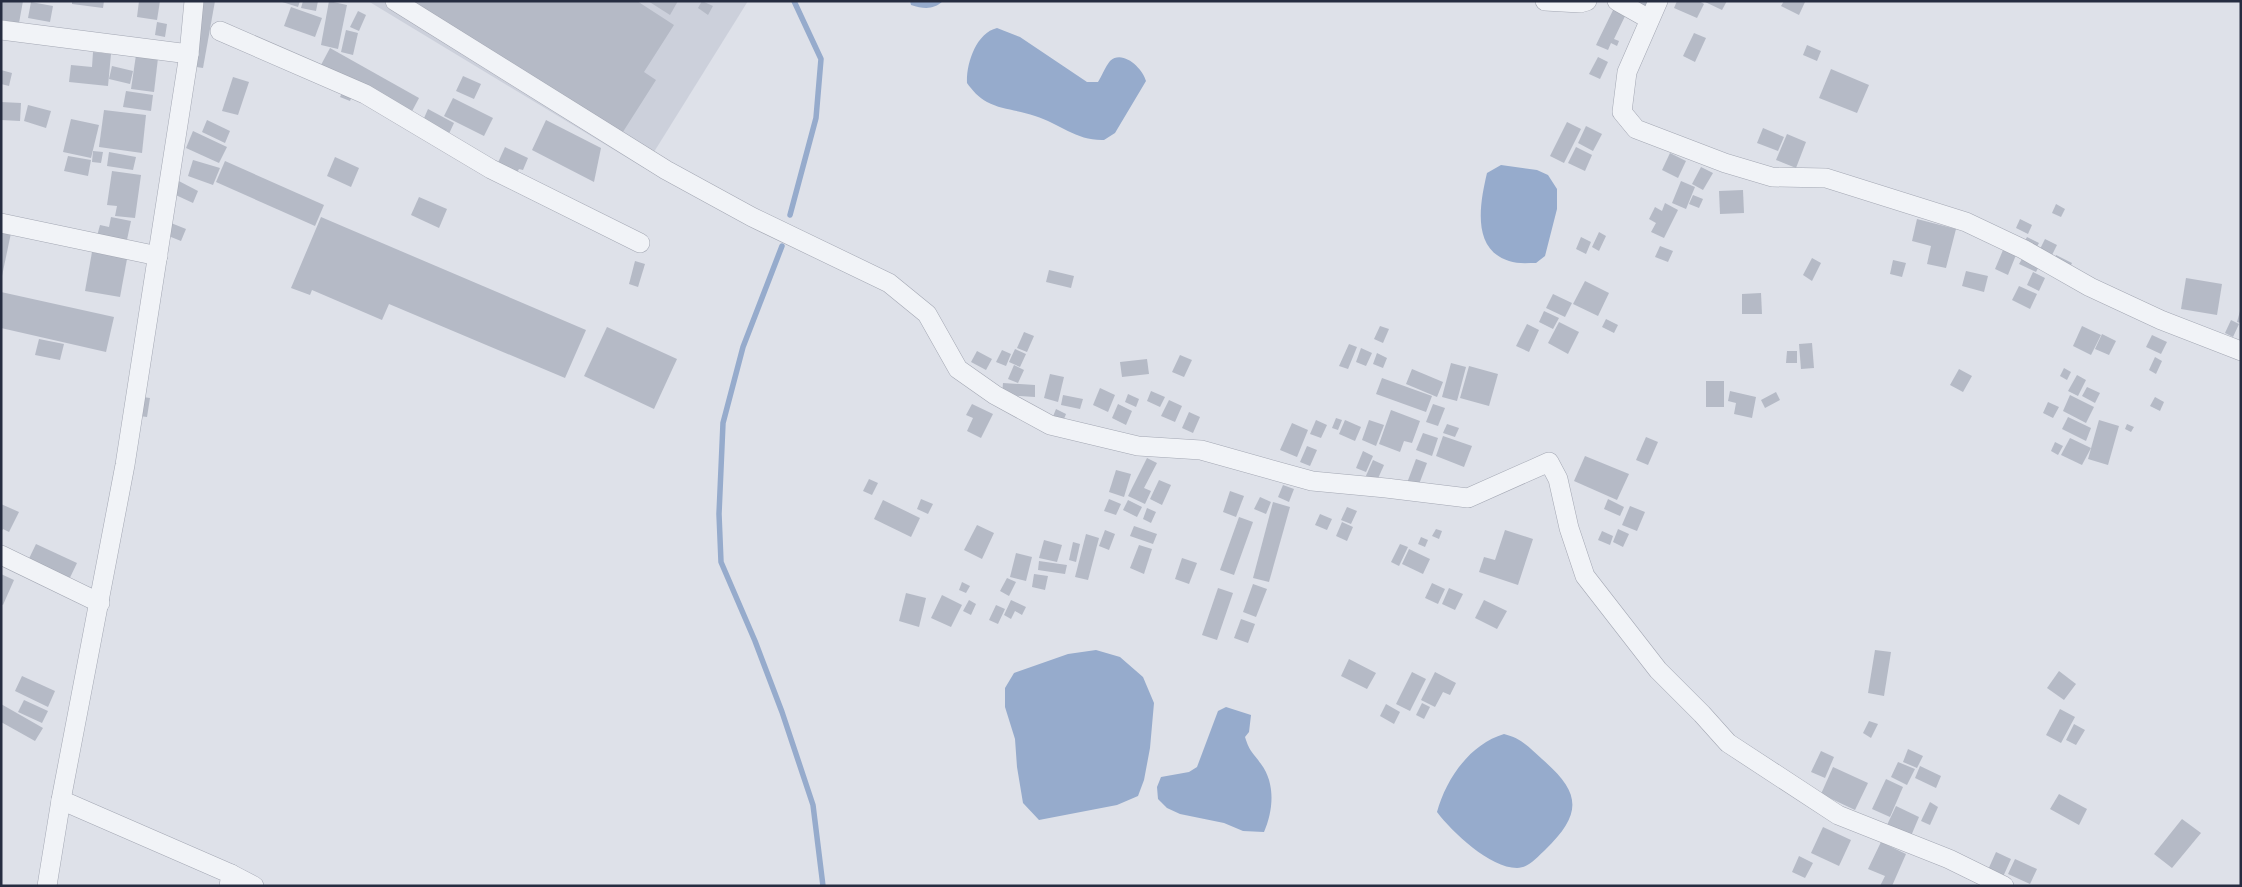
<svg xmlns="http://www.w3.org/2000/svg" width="2242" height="887" font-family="'IBM Plex Sans',sans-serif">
	<rect width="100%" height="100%" fill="#dee1e9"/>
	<path fill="#ccd0db" d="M368 1H748L644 168Z"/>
	<g fill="#96abcc">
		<path d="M910 1H943C933 10 924 9 911 5Z"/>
		<path d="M997 28 1020 37 1087 82H1098C1102 76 1105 67 1110 61 1123 49 1143 69 1146 81L1115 133 1104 140C1077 141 1060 124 1035 116 1019 110 1002 110 987 102 979 98 972 90 967 83 966 64 976 33 997 28Z"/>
		<path d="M1501 165 1537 170 1548 175 1557 189V209L1545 256 1536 263C1527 263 1517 264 1509 261 1471 249 1480 203 1487 173Z"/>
		<path d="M1096 650 1120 657 1143 677 1154 703 1150 748 1144 780 1138 796 1117 805 1039 820 1023 803 1017 767 1015 739 1005 707V688L1014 673 1068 654Z"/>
		<path d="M1226 707 1251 715 1249 732 1245 737C1250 753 1253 752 1261 764 1276 784 1273 811 1264 832L1243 831 1224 823 1180 814 1167 808 1158 799 1157 787 1161 777 1189 772 1197 767 1218 711Z"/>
		<path d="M1504 734C1521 738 1530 748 1542 759 1581 793 1583 813 1545 850 1537 857 1529 868 1517 868 1490 868 1452 832 1437 812 1446 779 1470 744 1504 734Z"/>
	</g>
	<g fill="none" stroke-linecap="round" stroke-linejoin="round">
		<g stroke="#96abcc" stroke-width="5.5">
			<path d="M790 215 816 118 821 59 794 1"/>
			<path d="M782 246 743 347 723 423 719 514 721 562 755 641 782 712 813 805 823 886"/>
		</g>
	</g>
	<g fill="#b5bac6">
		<path d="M1 1H23L19 23 1 20Z"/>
		<path d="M72 1H104L103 8 72 4Z"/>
		<path d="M139 1H160L157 20 137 17Z"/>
		<path d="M195 1H215L203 68 183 65Z"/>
		<path d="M279 1H300L298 7Z"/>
		<path d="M303 1H318L316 11 301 8Z"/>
		<path d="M329 1 347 5 338 49 321 45Z"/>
		<path d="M411 1H637L674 25 644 72 656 80 621 135Z"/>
		<path d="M648 1H678L670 15Z"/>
		<path d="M702 1 713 6 708 15 698 8Z"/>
		<path d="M1630 1H1652L1647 10Z"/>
		<path d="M1677 1H1699L1704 4 1697 18 1674 8Z"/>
		<path d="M1703 1H1727L1722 10Z"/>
		<path d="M1784 1H1803L1805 2 1799 15 1781 6Z"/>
		<path d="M31 2 53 6 50 22 28 18Z"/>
		<path d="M1615 6 1627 12 1614 39 1619 41 1617 46 1611 43 1608 50 1596 45Z"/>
		<path d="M291 7 322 18 315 37 284 26Z"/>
		<path d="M358 11 366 15 359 31 350 27Z"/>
		<path d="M157 22 167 24 165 37 155 35Z"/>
		<path d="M346 30 358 33 353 55 341 52Z"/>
		<path d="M1694 33 1706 38 1695 62 1683 56Z"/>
		<path d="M1807 45 1821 51 1817 61 1803 55Z"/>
		<path d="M330 48 419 98 410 115 321 65Z"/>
		<path d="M93 52 111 54 108 86 69 82 71 65 92 67Z"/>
		<path d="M136 55 158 58 154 92 131 89Z"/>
		<path d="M1598 57 1608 62 1600 79 1589 74Z"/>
		<path d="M112 66 133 71 130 84 109 79Z"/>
		<path d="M1831 69 1869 85 1857 113 1819 98Z"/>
		<path d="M1 70 12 73 9 86 1 84Z"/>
		<path d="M463 76 481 84 474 99 456 91Z"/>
		<path d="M233 77 249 82 238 115 222 111Z"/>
		<path d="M345 87 354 91 350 101 340 97Z"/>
		<path d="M126 91 153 95 151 111 123 107Z"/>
		<path d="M453 98 493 118 484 136 444 116Z"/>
		<path d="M1 102 21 103 20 121 1 120Z"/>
		<path d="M28 105 51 111 46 128 24 121Z"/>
		<path d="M428 109 454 123 447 138 421 125Z"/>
		<path d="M104 110 146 115 142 153 99 147Z"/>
		<path d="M71 119 99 125 91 158 63 152Z"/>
		<path d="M207 120 230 131 225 143 202 132Z"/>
		<path d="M546 120 601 148 594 182 532 150Z"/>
		<path d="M1567 122 1581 129 1564 163 1550 156Z"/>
		<path d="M1586 126 1602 134 1593 151 1578 143Z"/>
		<path d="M1763 128 1784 137 1778 151 1757 143Z"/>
		<path d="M193 131 227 147 219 163 186 148Z"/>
		<path d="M1787 134 1806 142 1796 168 1776 160Z"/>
		<path d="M505 147 528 158 523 170 519 169 515 176 496 167Z"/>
		<path d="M1576 147 1592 155 1585 171 1568 163Z"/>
		<path d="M93 151 103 152 101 163 92 162Z"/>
		<path d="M109 152 136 157 133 170 107 166Z"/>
		<path d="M1670 153 1686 161 1678 178 1662 170Z"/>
		<path d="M68 156 91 160 88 176 64 171Z"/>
		<path d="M335 157 359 168 351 187 327 176Z"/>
		<path d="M193 160 220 168 213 185 188 176Z"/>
		<path d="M225 161 324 205 315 226 216 182Z"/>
		<path d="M1701 167 1713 173 1703 190 1692 184Z"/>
		<path d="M112 171 141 175 135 218 115 216 117 206 107 205Z"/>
		<path d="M173 178 198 191 193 203 167 191Z"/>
		<path d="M1681 181 1695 187 1686 209 1672 203Z"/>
		<path d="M1743 190 1744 213 1720 214 1719 191Z"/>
		<path d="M1693 195 1703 199 1699 208 1689 204Z"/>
		<path d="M419 197 447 209 439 228 411 215Z"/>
		<path d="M1665 203 1678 210 1664 238 1651 232 1656 223 1649 219 1655 207 1662 211Z"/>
		<path d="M2056 204 2065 209 2061 217 2052 213Z"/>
		<path d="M111 217 131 221 125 249 97 236 100 225 109 227Z"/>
		<path d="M321 217 586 330 565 378 389 304 382 320 312 290 310 295 291 288Z"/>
		<path d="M1917 219 1956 229 1946 268 1927 264 1931 246 1912 241Z"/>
		<path d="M2020 219 2032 225 2028 234 2016 228Z"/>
		<path d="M171 223 186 229 181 241 166 235Z"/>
		<path d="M1 231 11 233 2 276H1Z"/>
		<path d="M1599 232 1606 236 1599 251 1592 247Z"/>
		<path d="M1581 237 1591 242 1586 254 1576 249Z"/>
		<path d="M2027 237 2039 243 2035 250 2023 244Z"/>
		<path d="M2045 239 2057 245 2051 257 2039 251Z"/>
		<path d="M1660 246 1673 251 1668 262 1655 257Z"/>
		<path d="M2003 250 2016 255 2008 275 1995 269Z"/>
		<path d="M92 252 127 259 120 297 85 291Z"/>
		<path d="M2025 254 2041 262 2036 272 2019 264Z"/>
		<path d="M2056 255 2072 263 2068 271 2052 263Z"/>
		<path d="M1812 258 1821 263 1812 281 1803 275Z"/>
		<path d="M1893 260 1906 263 1902 277 1890 274Z"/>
		<path d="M635 261 645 264 638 287 629 284Z"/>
		<path d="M1049 270 1074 276 1071 288 1046 282Z"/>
		<path d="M1966 271 1988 276 1984 292 1962 286Z"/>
		<path d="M2033 272 2045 278 2039 291 2027 285Z"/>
		<path d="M2186 278 2222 284 2217 315 2181 309Z"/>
		<path d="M1585 281 1609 293 1598 316 1573 304Z"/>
		<path d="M2019 286 2037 294 2030 309 2012 300Z"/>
		<path d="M1 292 114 317 106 352 1 328Z"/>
		<path d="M1761 293 1762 314H1742V294Z"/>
		<path d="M1553 294 1572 303 1565 317 1546 308Z"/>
		<path d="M1544 311 1559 318 1553 329 1539 322Z"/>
		<path d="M2240 311H2241V323L2237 322Z"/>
		<path d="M1606 319 1618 325 1614 333 1602 327Z"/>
		<path d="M2231 320 2239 324 2233 337 2225 333Z"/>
		<path d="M1559 322 1579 332 1568 354 1548 343Z"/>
		<path d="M1527 324 1539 330 1529 352 1516 346Z"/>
		<path d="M1380 326 1389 329 1383 343 1374 339Z"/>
		<path d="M2082 326 2101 335 2091 355 2073 346Z"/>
		<path d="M607 327 677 359 654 409 584 376Z"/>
		<path d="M1024 332 1034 336 1027 352 1017 348Z"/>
		<path d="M2102 334 2116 341 2109 355 2095 349Z"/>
		<path d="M2152 335 2167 342 2161 354 2146 347Z"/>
		<path d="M39 339 64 344 60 360 35 355Z"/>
		<path d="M1812 343 1814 368 1801 369 1799 344Z"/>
		<path d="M1349 344 1357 347 1348 369 1339 366Z"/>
		<path d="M1361 348 1372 353 1366 366 1356 362Z"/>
		<path d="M1015 349 1026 354 1020 367 1009 362Z"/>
		<path d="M1002 350 1011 354 1006 366 996 362Z"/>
		<path d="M977 351 992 359 986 370 971 362Z"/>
		<path d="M1787 351H1797V363H1786Z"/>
		<path d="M1377 353 1387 358 1383 368 1373 364Z"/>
		<path d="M1180 355 1192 360 1184 377 1172 372Z"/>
		<path d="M2155 357 2162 361 2156 374 2149 370Z"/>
		<path d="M1147 359 1149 374 1122 377 1120 362Z"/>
		<path d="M1451 363 1466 367 1457 401 1442 397Z"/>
		<path d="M1014 365 1024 370 1018 383 1008 379Z"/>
		<path d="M1469 366 1498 374 1489 406 1460 398Z"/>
		<path d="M2064 368 2071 372 2067 380 2060 376Z"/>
		<path d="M1412 369 1443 382 1437 397 1406 384Z"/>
		<path d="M1959 369 1972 376 1963 392 1950 385Z"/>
		<path d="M1050 374 1064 377 1058 402 1044 398Z"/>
		<path d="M2077 375 2086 380 2078 396 2068 391Z"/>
		<path d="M1382 378 1432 396 1426 412 1376 394Z"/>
		<rect x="1706" y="381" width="18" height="26"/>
		<path d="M1003 383 1035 385V397L1002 395Z"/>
		<path d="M2087 387 2100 393 2095 403 2082 396Z"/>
		<path d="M1100 388 1115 395 1108 412 1093 405Z"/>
		<path d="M1151 391 1165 397 1160 407 1147 401Z"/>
		<path d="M1730 391 1756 397 1752 418 1734 414 1736 403 1728 401Z"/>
		<path d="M1776 392 1780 400 1765 408 1761 400Z"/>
		<path d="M1128 394 1139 399 1136 407 1125 402Z"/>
		<path d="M1063 395 1083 399 1080 409 1061 405Z"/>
		<path d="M2070 395 2094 407 2086 423 2063 411Z"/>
		<path d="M135 396 150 398 147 417 132 415Z"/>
		<path d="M2155 397 2164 402 2160 411 2150 406Z"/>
		<path d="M1169 400 1182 406 1175 422 1161 416Z"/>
		<path d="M2048 402 2059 407 2053 418 2043 413Z"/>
		<path d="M972 404 993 414 981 438 967 431 973 418 966 415Z"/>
		<path d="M1118 404 1132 411 1126 425 1112 418Z"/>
		<path d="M1433 404 1445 408 1438 426 1426 422Z"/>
		<path d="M1056 409 1066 414 1062 424 1052 419Z"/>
		<path d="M1391 410 1420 421 1412 443 1404 441 1400 452 1379 444Z"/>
		<path d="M1189 412 1200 417 1193 433 1182 428Z"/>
		<path d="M2068 417 2091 428 2086 441 2062 429Z"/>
		<path d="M1336 418 1342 420 1338 430 1332 428Z"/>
		<path d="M1316 420 1327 425 1321 438 1310 434Z"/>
		<path d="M1345 420 1361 427 1355 441 1339 434Z"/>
		<path d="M1369 420 1384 425 1376 446 1362 440Z"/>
		<path d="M2099 420 2119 426 2108 465 2088 459Z"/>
		<path d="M1292 423 1308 430 1297 457 1280 450Z"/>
		<path d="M1447 424 1459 428 1455 437 1443 433Z"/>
		<path d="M2127 424 2134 427 2131 432 2125 429Z"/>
		<path d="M1423 433 1438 438 1432 456 1416 450Z"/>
		<path d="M1443 436 1472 446 1464 467 1436 456Z"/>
		<path d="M1646 437 1658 442 1648 465 1636 460Z"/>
		<path d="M2070 438 2091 448 2082 465 2061 455Z"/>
		<path d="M2055 442 2063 446 2058 455 2051 451Z"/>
		<path d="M1307 446 1317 450 1310 466 1300 462Z"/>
		<path d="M1363 451 1373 456 1366 472 1356 468Z"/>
		<path d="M1585 456 1629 474 1617 500 1574 481Z"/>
		<path d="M1147 458 1157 463 1144 488 1151 491 1145 504 1128 496Z"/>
		<path d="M1416 459 1427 463 1418 487 1407 483Z"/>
		<path d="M1373 460 1384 465 1376 483 1365 478Z"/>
		<path d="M1116 470 1131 474 1124 497 1109 492Z"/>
		<path d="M869 479 878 483 872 495 863 491Z"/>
		<path d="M1159 480 1171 485 1162 505 1150 499Z"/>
		<path d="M1283 485 1294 489 1289 502 1278 497Z"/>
		<path d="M1230 491 1244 496 1236 517 1223 512Z"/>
		<path d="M1260 497 1271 502 1266 514 1254 509Z"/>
		<path d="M921 499 933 504 928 514 917 509Z"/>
		<path d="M1109 499 1121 504 1116 515 1104 511Z"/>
		<path d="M1608 499 1624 507 1620 516 1604 509Z"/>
		<path d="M883 500 920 518 911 537 874 519Z"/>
		<path d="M1128 500 1142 507 1137 517 1123 510Z"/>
		<path d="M1273 502 1290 507 1269 582 1253 578Z"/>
		<path d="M1 504 19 512 9 532 3 529 1 532Z"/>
		<path d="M1630 506 1645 512 1637 531 1622 525Z"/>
		<path d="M1347 507 1357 511 1351 524 1341 520Z"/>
		<path d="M1147 508 1156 512 1151 523 1143 519Z"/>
		<path d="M1320 514 1332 519 1327 530 1315 525Z"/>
		<path d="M1239 517 1253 522 1234 575 1220 570Z"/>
		<path d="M1342 522 1353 527 1347 541 1336 536Z"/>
		<path d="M977 525 994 533 982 559 964 550Z"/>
		<path d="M1134 526 1157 534 1153 544 1130 536Z"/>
		<path d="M1436 529 1442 531 1439 539 1432 536Z"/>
		<path d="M1618 529 1629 534 1623 547 1613 542Z"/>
		<path d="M1105 530 1115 534 1109 550 1099 546Z"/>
		<path d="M1505 530 1533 539 1518 585 1479 572 1484 557 1495 560Z"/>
		<path d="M1602 531 1613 536 1610 545 1598 540Z"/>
		<path d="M1086 534 1099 538 1088 580 1075 577Z"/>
		<path d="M1421 537 1428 540 1425 547 1418 544Z"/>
		<path d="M1044 540 1062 545 1057 562 1039 558Z"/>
		<path d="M1073 542 1080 544 1076 562 1069 560Z"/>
		<path d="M36 544 77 563 65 588 24 569Z"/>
		<path d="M1400 544 1408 547 1399 566 1391 562Z"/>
		<path d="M1139 545 1152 549 1144 574 1130 568Z"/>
		<path d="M1409 549 1430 559 1423 574 1402 564Z"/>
		<path d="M1016 553 1032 557 1026 581 1010 577Z"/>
		<path d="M1182 558 1197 563 1189 584 1175 579Z"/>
		<path d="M1039 561 1067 565 1065 574 1038 570Z"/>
		<path d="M1 574 14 580 3 605 1 604Z"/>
		<path d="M1034 574 1048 576 1045 590 1032 587Z"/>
		<path d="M1007 578 1016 582 1009 596 1000 591Z"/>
		<path d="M962 582 970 586 966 593 959 590Z"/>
		<path d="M1432 583 1445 589 1438 604 1425 598Z"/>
		<path d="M1253 584 1267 589 1256 617 1243 612Z"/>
		<path d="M1218 588 1233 593 1217 640 1202 635Z"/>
		<path d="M1449 588 1463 594 1455 610 1442 604Z"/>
		<path d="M906 593 926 598 919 627 899 621Z"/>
		<path d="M942 595 962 605 951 627 931 618Z"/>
		<path d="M969 600 976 604 971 615 963 611Z"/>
		<path d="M1011 600 1026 607 1022 615 1015 611 1011 619 1004 615Z"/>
		<path d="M1484 600 1507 611 1497 629 1475 618Z"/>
		<path d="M996 605 1005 609 998 624 989 620Z"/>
		<path d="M1241 619 1255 624 1248 643 1234 638Z"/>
		<path d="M1875 650 1891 652 1884 696 1868 693Z"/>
		<path d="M1349 659 1376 673 1367 689 1341 676Z"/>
		<path d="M2059 671 2076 684 2064 700 2047 688Z"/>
		<path d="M1412 672 1426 679 1410 711 1396 704Z"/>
		<path d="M1435 672 1456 683 1450 695 1443 692 1435 707 1421 700Z"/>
		<path d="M22 676 55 691 48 707 15 691Z"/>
		<path d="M24 700 48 711 42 723 18 712Z"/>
		<path d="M1422 703 1430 707 1424 719 1416 715Z"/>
		<path d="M1 704 43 728 35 741 1 722Z"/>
		<path d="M1386 704 1400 712 1394 724 1380 716Z"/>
		<path d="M2060 709 2075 717 2061 743 2046 735Z"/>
		<path d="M1869 721 1878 724 1871 738 1863 733Z"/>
		<path d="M2074 724 2085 730 2076 745 2066 740Z"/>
		<path d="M1908 749 1923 756 1917 768 1903 762Z"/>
		<path d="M1821 751 1834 757 1825 778 1811 772Z"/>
		<path d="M1898 762 1915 769 1907 785 1891 777Z"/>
		<path d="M1920 766 1941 776 1936 788 1915 778Z"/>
		<path d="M1833 767 1868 783 1855 810 1821 794Z"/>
		<path d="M1886 779 1903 787 1890 817 1872 809Z"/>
		<path d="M2059 794 2087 809 2079 825 2050 809Z"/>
		<path d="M1930 802 1938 807 1930 825 1921 821Z"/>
		<path d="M1896 806 1919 817 1911 836 1887 825Z"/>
		<path d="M2182 819 2201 833 2172 868 2154 854Z"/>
		<path d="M1823 827 1851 840 1839 866 1811 853Z"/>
		<path d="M1881 842 1906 854 1892 886H1880L1885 876 1868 869Z"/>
		<path d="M1996 852 2011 859 2002 879 1987 872Z"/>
		<path d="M1799 856 1813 863 1805 878 1792 872Z"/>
		<path d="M2015 859 2037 869 2030 884 2008 874Z"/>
	</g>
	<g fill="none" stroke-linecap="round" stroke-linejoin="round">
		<g stroke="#a3a7b3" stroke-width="20">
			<g id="minor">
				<path d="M395 1 666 170 752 217 889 283 927 314 958 369 995 395 1050 425 1138 446 1201 450 1312 481 1386 488 1468 498 1549 462 1558 479 1569 528 1585 576 1658 670 1702 714 1728 743 1838 815 1949 859 2004 886"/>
				<path d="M1545 1 1580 3 1587 1"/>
				<path d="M1617 1 1649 19"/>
				<path d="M1658 1 1627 72 1622 112 1636 129 1725 163 1772 177 1826 178 1966 222 2023 249 2090 287 2161 320 2241 351"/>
				<path d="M1 30 189 54"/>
				<path d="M220 31 365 94 491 169 640 243"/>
				<path d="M1 223 158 256"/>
				<path d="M1 555 100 603"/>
				<path d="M61 800 231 874 229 886"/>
				<path d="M231 874 254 886"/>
				<path d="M47 886 61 800 125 465 189 54 194 1"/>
			</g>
		</g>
		<use href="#minor" stroke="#f1f3f7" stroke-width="19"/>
	</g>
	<rect width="2242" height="887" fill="none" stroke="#262d41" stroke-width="5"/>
</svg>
